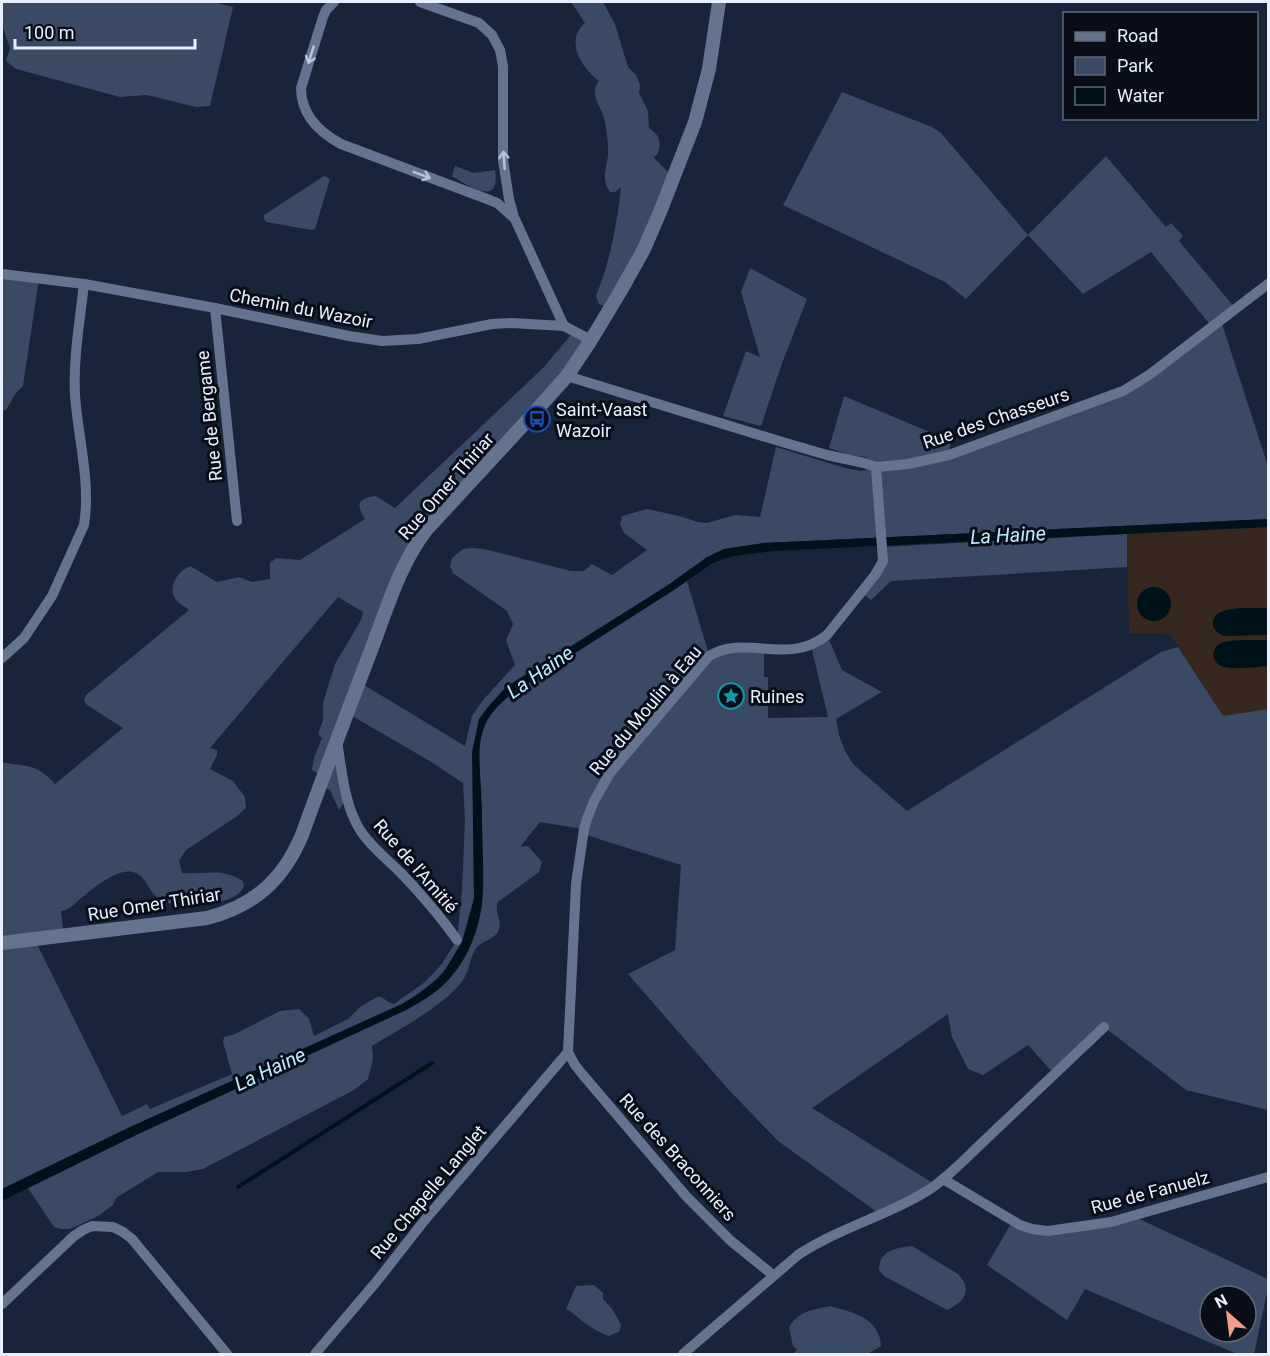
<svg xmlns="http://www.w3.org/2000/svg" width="1270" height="1356" font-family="Roboto,sans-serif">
	<rect width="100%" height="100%" fill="#17243a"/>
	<path fill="#38271e" d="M1268 527V709L1223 716 1170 634 1129 633 1127 534Z"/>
	<g fill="#3a4a64" fill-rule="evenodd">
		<path d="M2 2H214L233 7 210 106 196 107 147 95 120 97 16 69 6 61 10 48 2 25Z"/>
		<path d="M571 2H603L615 24 628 67 636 75 640 85 639 93 648 111 649 128C660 135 662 143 657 155L653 157 674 178 660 212 604 306 599 304 596 296C610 261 617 225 621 187L615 192H610C601 180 606 170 608 156 609 146 606 119 601 110 596 100 591 90 599 81 582 68 564 41 585 23Z"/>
		<path d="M842 92 932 127 941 133 1028 235 1106 156 1166 227 1171 223 1183 236 1179 241 1236 309 1221 321 1267 463 1268 464V519L764 543 724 549 674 590 687 581 709 655 764 649V677H768V718L828 717 811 646 827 635 842 670 882 692 836 719 839 735 845 751 853 764 907 811 1161 652 1178 647 1223 716 1268 709V1110L1186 1090 1104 1027 1054 1074 1028 1045 983 1075 968 1069 952 1037 948 1014 812 1108 936 1185 881 1215 778 1141 728 1089 628 974 675 950 681 865 583 834V829L540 822 520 847 528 846 542 862 539 872 498 902C494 911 502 919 499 929 496 940 480 941 475 950 470 959 469 971 463 980 447 1004 398 1030 372 1046L373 1059 368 1079 354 1090 203 1169 186 1172H158L116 1198 113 1205 98 1216 70 1229H61L54 1227 28 1188 136 1135 406 1010 427 998 449 979 465 956 474 935 482 904V802L473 799 474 898C464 951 449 976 402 1004L128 1128 2 1189V762C28 768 35 762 55 784L123 728 87 705 84 700 86 695 189 610C185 607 180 604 177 601 166 589 177 571 190 566L217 582 239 577 252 582 270 579V563L276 558 300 560 365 519C356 505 357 498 376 496L395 508 544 367 574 331 591 340 562 372 513 436 427 529 359 682 465 746 472 716 483 700 515 665 506 640 513 624 507 611 453 573 450 566 452 558 463 549 471 548 484 549 571 571H584L592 564 612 575 647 550 624 533 620 524 622 516 647 509 679 516 698 522 707 523 735 515 760 517 776 447 845 468 861 471 876 468 866 457 849 455 829 448 844 396 951 441 949 454 1123 391 1212 327 1151 252 1083 294 1028 235 966 299 945 282 783 205ZM338 597 363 612 361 620 335 664 323 703V720L318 734 322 738 314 758 312 770 323 777 320 786 330 790 339 810 347 798 337 741 347 713 428 760 463 783 465 820 462 890 457 940 441 965 425 982 394 1004 388 1002 382 997H377L360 1007 348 1019 314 1036 309 1019 299 1009 280 1011 235 1034 224 1037 223 1042 232 1074 150 1109 147 1104 122 1116 35 940 64 936 61 911C70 910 74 904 80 899 93 889 116 868 133 872 146 875 148 891 158 898 176 911 221 907 238 894 240 893 243 888 244 886L243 881C221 867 205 875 182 873L179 861 186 850 236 817 246 808 245 797 233 781 210 769 217 755V750L210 748Z"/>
		<path d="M455 166 474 173 495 170C501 209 467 185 452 176Z"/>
		<path d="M324 176 330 179 315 229 311 230 266 222 264 219V215Z"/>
		<path d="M750 268 807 299 781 366 761 426 723 416 746 351 760 357 741 292Z"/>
		<path d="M2 274 39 278 23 386 16 393 6 410 2 411Z"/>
		<path d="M1127 534V567L891 581 871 600 861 593 875 575 882 547Z"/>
		<path d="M1133 1216 1268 1279V1288L1254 1354H1237L1085 1289 1067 1320 987 1265 1013 1220 1032 1229ZM1210 1296H1246V1332H1210Z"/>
		<path d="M912 1246 958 1274C973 1290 965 1302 947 1310L884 1276 879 1270C879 1250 896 1248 912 1246Z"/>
		<path d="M594 1285 603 1293V1299L613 1310 621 1325 619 1332 608 1336C601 1333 593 1329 586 1324 579 1319 574 1313 566 1309L576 1286Z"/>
		<path d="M830 1306C852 1312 880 1318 881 1346L868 1354H793L797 1350 793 1346 789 1327C799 1311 812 1310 830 1306Z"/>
	</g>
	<g fill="#001219">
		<path d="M1268 519V527L773 551 734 556 723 559 711 564 674 590 511 694C502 702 492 711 487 721 476 742 480 766 481 789 482 812 482 834 483 857 483 872 484 888 482 903 479 930 468 958 450 978 438 992 422 1001 406 1010L136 1135 2 1201V1189L128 1128 402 1004 417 995 438 979 445 970 462 942 474 898 472 752 479 719 487 708 506 687 668 585 707 557 724 549 764 543Z"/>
		<circle cx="1154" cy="604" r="17"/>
		<path d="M1268 608V635L1223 636C1218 633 1214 631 1213 625 1210 603 1255 609 1268 608Z"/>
		<path d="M1268 640V666C1258 667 1229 670 1221 666 1211 661 1211 648 1221 643 1229 639 1258 640 1268 640Z"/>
	</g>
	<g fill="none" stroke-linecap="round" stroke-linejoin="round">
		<path stroke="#001219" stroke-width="4" d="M238 1187 432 1063"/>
		<g stroke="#64748f" stroke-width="10">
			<path d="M334 2 326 10 323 17 301 88C301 115 319 132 341 144L487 199 497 203 513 217"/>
			<path d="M420 2 479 23 492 35 500 50 503 66V160L509 199 514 217 564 326"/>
			<path d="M2 274 84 284 215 308 349 336 382 341 418 339 492 324 512 323 564 326 591 340"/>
			<path d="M215 308 237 521"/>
			<path d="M567 376 779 441 827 455 864 463 876 467 908 464 949 455 1123 391 1149 375 1268 284"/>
			<path d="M2 658 24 638 52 596 84 525C91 482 78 438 75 395 73 359 80 320 84 284"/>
			<path d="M337 741C342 771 344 804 360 830 371 847 387 859 401 873 421 894 441 917 457 940"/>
			<path d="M568 1052 576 884 584 829 587 819 594 801 610 773 709 656C746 633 787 667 827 635L875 575 883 561 876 467"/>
			<path d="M568 1052 575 1065 583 1075 686 1196 731 1241 773 1275"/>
			<path d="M943 1179 1020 1225 1032 1229 1048 1231 1111 1222 1268 1177"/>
			<path d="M2 1304 74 1236 83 1230 92 1226 113 1227 123 1232 132 1239 227 1354"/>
			<path d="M315 1354 377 1281 424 1221 568 1052"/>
			<path d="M683 1354 798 1255C840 1227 891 1215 933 1187 951 1174 968 1156 984 1141 1024 1103 1064 1065 1104 1027"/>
		</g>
		<path stroke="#64748f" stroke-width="14" d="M2 943 207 918C254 906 283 880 302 835 325 771 349 708 373 645 388 605 401 562 427 529L525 423 567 376 591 340 620 292 644 249 660 212 695 122 709 69 719 2"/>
	</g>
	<defs><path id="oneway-shaft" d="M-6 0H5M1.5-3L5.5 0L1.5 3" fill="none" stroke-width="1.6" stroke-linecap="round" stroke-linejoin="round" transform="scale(1.5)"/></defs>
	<g stroke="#b8c5d8">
		<use href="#oneway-shaft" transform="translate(311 55) rotate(107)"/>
		<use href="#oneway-shaft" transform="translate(504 160) rotate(-94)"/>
		<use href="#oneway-shaft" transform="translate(422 175) rotate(20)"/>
	</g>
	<defs>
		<g id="bus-ring" transform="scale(1.35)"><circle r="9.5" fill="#080d17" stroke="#1a4fb4" stroke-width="1.5"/><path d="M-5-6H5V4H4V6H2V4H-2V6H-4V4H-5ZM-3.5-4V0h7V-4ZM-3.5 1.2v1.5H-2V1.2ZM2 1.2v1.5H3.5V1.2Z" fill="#1a4fb4"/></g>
		<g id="sight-ring" transform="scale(1.35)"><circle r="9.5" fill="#080d17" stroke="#0f9aa8" stroke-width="1.5"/><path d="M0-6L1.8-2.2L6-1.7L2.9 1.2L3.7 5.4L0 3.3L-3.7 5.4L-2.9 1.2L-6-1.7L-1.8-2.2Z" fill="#0f9aa8"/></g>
	</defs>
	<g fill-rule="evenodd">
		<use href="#bus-ring" x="537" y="419"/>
		<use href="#sight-ring" x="731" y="696"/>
	</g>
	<g text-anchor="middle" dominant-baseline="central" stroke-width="6" stroke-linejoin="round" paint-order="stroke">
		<g font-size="18" fill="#e6f0ff" stroke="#080d17">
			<text transform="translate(301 308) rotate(11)">Chemin du Wazoir</text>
			<text transform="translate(209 416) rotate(-96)">Rue de Bergame</text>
			<text transform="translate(996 418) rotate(-19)">Rue des Chasseurs</text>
			<text transform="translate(446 486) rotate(-49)">Rue Omer Thiriar</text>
			<text transform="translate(645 710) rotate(-50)">Rue du Moulin à Eau</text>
			<text transform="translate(416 866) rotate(49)">Rue de l'Amitié</text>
			<text transform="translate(154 904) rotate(-9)">Rue Omer Thiriar</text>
			<text transform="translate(678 1157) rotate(48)">Rue des Braconniers</text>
			<text transform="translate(428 1192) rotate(-50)">Rue Chapelle Langlet</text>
			<text transform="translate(1150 1192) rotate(-15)">Rue de Fanuelz</text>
		</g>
		<g font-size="18" fill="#e6f0ff" stroke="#080d17" text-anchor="start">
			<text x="556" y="409">Saint-Vaast<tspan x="556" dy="21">Wazoir</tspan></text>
			<text x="750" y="696">Ruines</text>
		</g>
		<g font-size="20" font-style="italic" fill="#bcebfa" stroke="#080d17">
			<text transform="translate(1008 535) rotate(-3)">La Haine</text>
			<text transform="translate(540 672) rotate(-35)">La Haine</text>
			<text transform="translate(270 1069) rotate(-25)">La Haine</text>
		</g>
	</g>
	<rect width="1270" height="1356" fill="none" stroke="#e6f0ff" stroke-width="6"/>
	<rect x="1063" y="12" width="195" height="108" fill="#080d17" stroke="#616874" stroke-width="1.5"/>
	<rect x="1075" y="32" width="30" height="9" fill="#64748f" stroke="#616874" stroke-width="1.5"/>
	<text x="1117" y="42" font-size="18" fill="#e6f0ff">Road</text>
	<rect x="1075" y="57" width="30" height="18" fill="#3a4a64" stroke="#616874" stroke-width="1.5"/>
	<text x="1117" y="72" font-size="18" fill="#e6f0ff">Park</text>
	<rect x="1075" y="87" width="30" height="18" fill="#001219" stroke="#616874" stroke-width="1.5"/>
	<text x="1117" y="102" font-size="18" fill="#e6f0ff">Water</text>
	<g transform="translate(1228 1314) rotate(332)"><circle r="28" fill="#080d17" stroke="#616874" stroke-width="1.5"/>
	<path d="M0-4.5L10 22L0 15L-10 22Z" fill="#f49d8d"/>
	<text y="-9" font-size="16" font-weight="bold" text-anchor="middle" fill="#e6f0ff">N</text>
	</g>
	<path d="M15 39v9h180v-9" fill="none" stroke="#e6f0ff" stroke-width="3"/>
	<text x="24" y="39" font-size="18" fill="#e6f0ff" stroke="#080d17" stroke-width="4.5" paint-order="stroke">100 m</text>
</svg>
